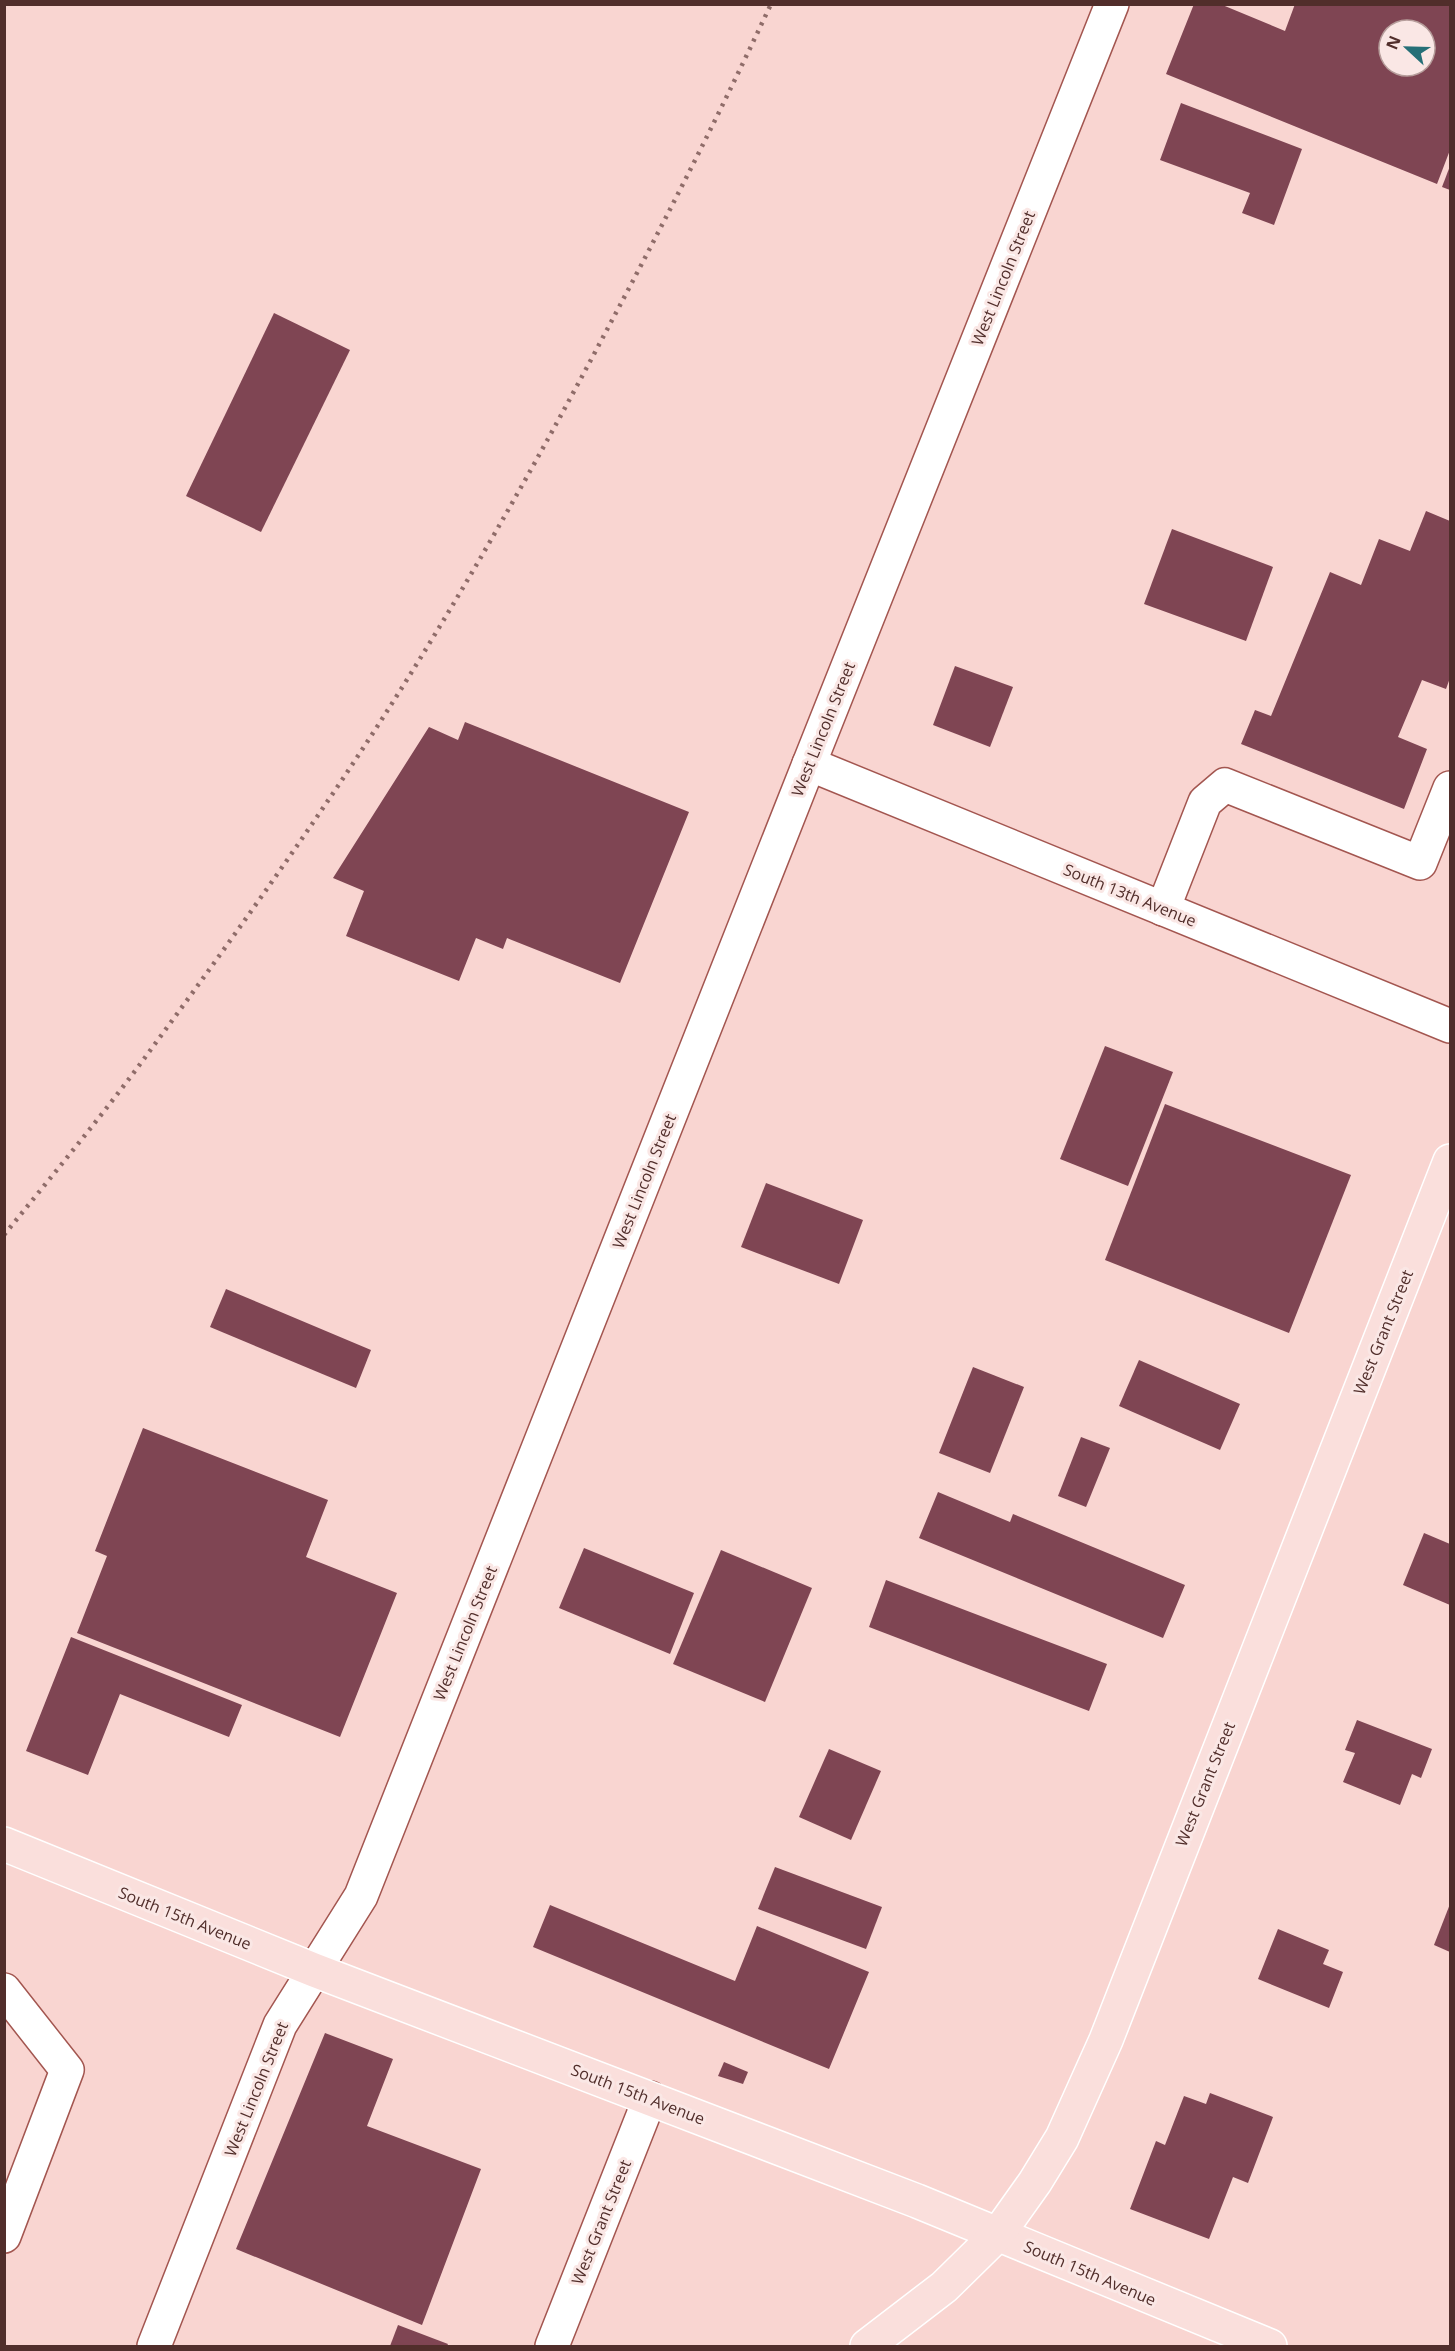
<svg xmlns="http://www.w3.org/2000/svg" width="1455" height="2351" font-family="'Open Sans',sans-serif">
	<rect width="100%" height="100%" fill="#f9d5d1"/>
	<g fill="#7f4553" fill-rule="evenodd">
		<path d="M1194 4H1220L1285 31 1295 4H1450V150L1437 184 1166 74ZM1389 30H1425V66H1389Z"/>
		<path d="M1181 103 1302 149 1274 225 1242 213 1250 193 1160 160Z"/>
		<path d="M1450 166V190L1442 187Z"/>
		<path d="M274 313 350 350 261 532 186 496Z"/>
		<path d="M1426 511 1450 521V678L1446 689 1422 680 1398 737 1427 749 1404 809 1241 744 1255 710 1271 716 1330 572 1361 585 1379 539 1410 551Z"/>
		<path d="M1172 529 1273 567 1246 641 1144 604Z"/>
		<path d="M955 666 1013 687 990 747 933 725Z"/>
		<path d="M465 722 689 812 620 983 507 938 503 949 476 938 459 981 346 936 364 891 333 878 429 727 458 740Z"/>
		<path d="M1105 1046 1173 1072 1128 1186 1060 1159Z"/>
		<path d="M1165 1104 1351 1175 1289 1333 1105 1260Z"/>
		<path d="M766 1183 863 1220 839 1284 741 1247Z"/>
		<path d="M226 1289 371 1350 356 1388 210 1327Z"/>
		<path d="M1139 1360 1240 1404 1220 1450 1119 1406Z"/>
		<path d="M973 1367 1024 1387 990 1473 939 1453Z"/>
		<path d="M143 1428 328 1500 306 1557 397 1593 340 1737 77 1633 107 1556 95 1551Z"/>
		<path d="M1081 1437 1110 1448 1086 1507 1058 1496Z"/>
		<path d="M938 1492 1010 1522 1013 1514 1185 1585 1163 1638 919 1538Z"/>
		<path d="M1424 1533 1450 1544V1605L1403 1585Z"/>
		<path d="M584 1548 694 1593 670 1654 559 1608Z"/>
		<path d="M721 1550 812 1588 765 1702 673 1664Z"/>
		<path d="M886 1580 1107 1664 1089 1711 869 1627Z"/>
		<path d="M71 1637 242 1705 229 1737 120 1694 88 1775 26 1751Z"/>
		<path d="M1357 1720 1432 1749 1421 1778 1412 1774 1400 1805 1343 1782 1355 1753 1345 1750Z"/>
		<path d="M829 1749 881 1771 851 1840 799 1817Z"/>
		<path d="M775 1867 882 1907 866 1949 758 1909Z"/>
		<path d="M1450 1904V1952L1434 1945Z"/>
		<path d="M550 1905 735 1981 757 1926 869 1972 829 2069 533 1947Z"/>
		<path d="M1278 1929 1329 1950 1323 1964 1343 1972 1329 2008 1258 1979Z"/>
		<path d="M325 2033 393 2059 367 2126 481 2169 422 2325 236 2249Z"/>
		<path d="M724 2062 748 2072 743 2084 718 2076Z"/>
		<path d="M1210 2093 1273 2117 1248 2183 1233 2177 1209 2239 1130 2209 1156 2141 1165 2145 1184 2096 1206 2104Z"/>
		<path d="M398 2325 448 2344 447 2346H390Z"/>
	</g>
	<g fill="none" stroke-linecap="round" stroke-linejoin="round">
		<g stroke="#a35650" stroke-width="36">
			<g id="minor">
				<path d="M809 764 1450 1026"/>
				<path d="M1163 909 1205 802 1225 785 1420 863 1450 788"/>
				<path d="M4 1990 67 2070 4 2236"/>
				<path d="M154 2346 280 2025 361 1896 809 764 1112 4"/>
				<path d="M552 2346 650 2098"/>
			</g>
		</g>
		<g stroke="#fff" stroke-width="36">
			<g id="major">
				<path d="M4 1844 314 1970 917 2201 1270 2346"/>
				<path d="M867 2346 944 2287 998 2234 1035 2182 1062 2138 1106 2040 1450 1161"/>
			</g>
		</g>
		<use href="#minor" stroke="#fff" stroke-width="33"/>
		<use href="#major" stroke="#fadfdc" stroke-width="33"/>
		<path stroke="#8f6c69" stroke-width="4.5" stroke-dasharray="3 6" stroke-linecap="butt" d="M4 1235C47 1182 91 1129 132 1075 204 978 276 878 344 777 441 632 528 479 610 324 666 219 720 113 771 4"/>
	</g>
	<g text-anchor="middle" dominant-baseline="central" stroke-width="6" stroke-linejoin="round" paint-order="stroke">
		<g font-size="16" fill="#512e2b" stroke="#fae7e5">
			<text transform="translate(1003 278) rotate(-68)">West Lincoln Street</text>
			<text transform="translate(823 729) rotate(-68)">West Lincoln Street</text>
			<text transform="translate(1130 895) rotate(22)">South 13th Avenue</text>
			<text transform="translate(644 1181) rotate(-68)">West Lincoln Street</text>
			<text transform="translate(1383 1332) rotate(-68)">West Grant Street</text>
			<text transform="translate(465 1633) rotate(-68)">West Lincoln Street</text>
			<text transform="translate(1205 1784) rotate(-68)">West Grant Street</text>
			<text transform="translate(185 1918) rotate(22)">South 15th Avenue</text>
			<text transform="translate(256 2089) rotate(-68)">West Lincoln Street</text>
			<text transform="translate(638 2094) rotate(21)">South 15th Avenue</text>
			<text transform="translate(601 2222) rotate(-68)">West Grant Street</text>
			<text transform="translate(1090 2273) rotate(23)">South 15th Avenue</text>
		</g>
	</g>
	<rect width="1455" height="2351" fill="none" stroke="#512e2b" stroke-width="12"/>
	<g transform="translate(1407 48) rotate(292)"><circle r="28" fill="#fae7e5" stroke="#b69d9b" stroke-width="1.5"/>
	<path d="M0-4.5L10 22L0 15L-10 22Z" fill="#256f77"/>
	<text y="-9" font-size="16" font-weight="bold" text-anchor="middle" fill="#512e2b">N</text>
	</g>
</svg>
